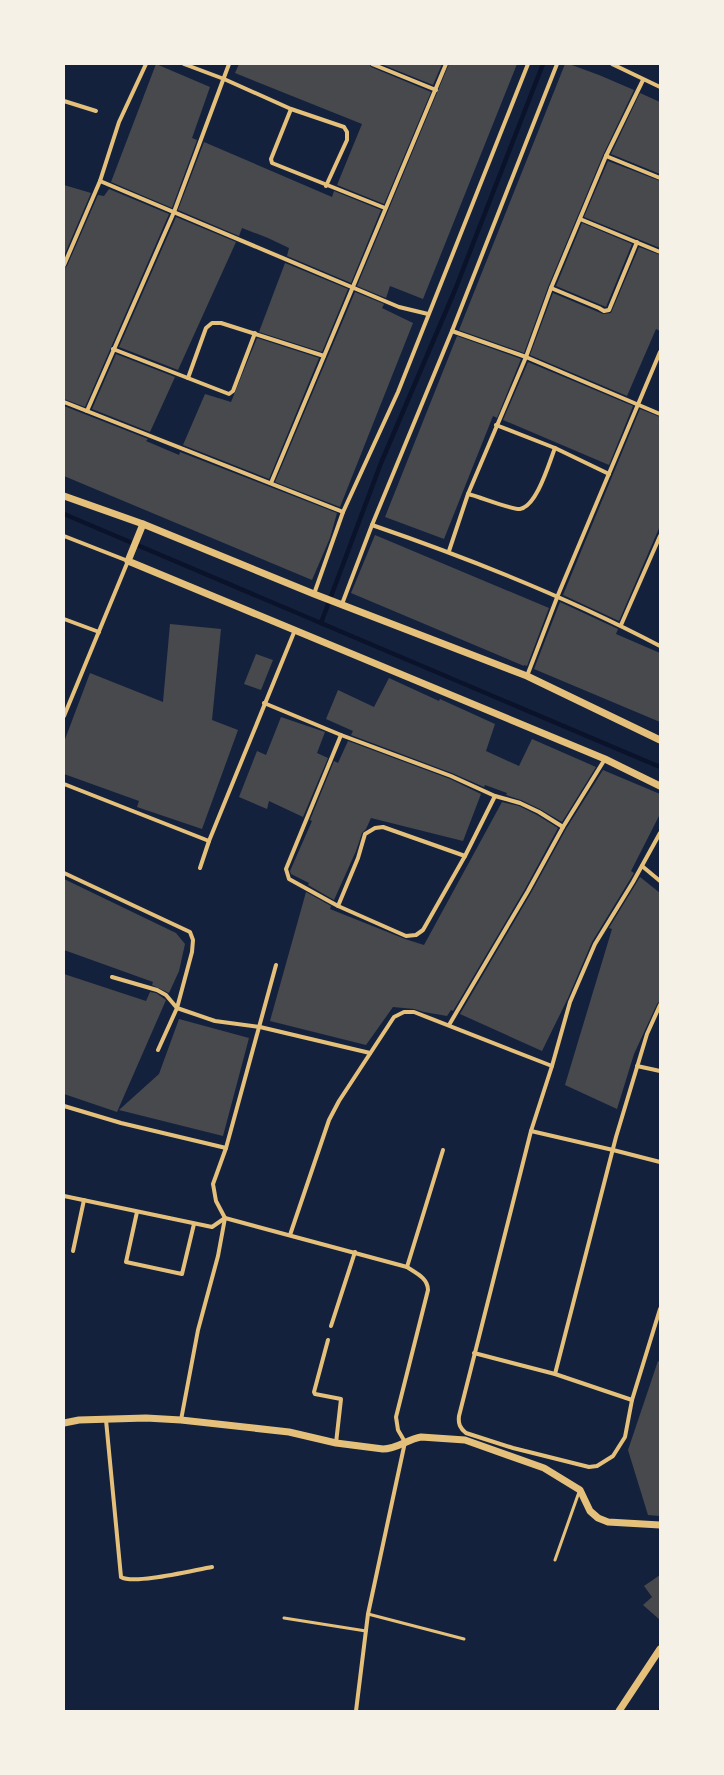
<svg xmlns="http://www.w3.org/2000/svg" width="724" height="1775" font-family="Helvetica,sans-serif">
	<rect width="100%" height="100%" fill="#14213d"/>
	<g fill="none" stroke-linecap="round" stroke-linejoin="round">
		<g stroke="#0b132b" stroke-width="4.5">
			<path d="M64 514 660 767"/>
			<path d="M321 623 381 463 455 290 543 64"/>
			<path d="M660 1711V1710"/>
		</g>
	</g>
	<g fill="#48494c">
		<path d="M156 64 210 87 192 138 197 140 172 208 111 182Z"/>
		<path d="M239 64H369L371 67 431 92 384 204 337 185 362 124 235 73Z"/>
		<path d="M381 64H442L433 85Z"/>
		<path d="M449 64H517L423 299 390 286 386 298 357 286Z"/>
		<path d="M565 64H569L599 75 634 90 603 155 548 287 524 353 459 330Z"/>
		<path d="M640 93 660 102V174L611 154Z"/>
		<path d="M204 142 332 197 334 191 381 210 351 283 287 256 289 248 268 238 242 228 239 236 178 210Z"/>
		<path d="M608 161 660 181V248L584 217Z"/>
		<path d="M64 185 91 193 64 256Z"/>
		<path d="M109 189 169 214 85 407 64 399V268L67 266 98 195 104 196Z"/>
		<path d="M176 217 236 242 178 370 119 347Z"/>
		<path d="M582 223 632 244 606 307 556 286Z"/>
		<path d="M639 247 660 255V331L656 329 627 396 530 355 553 293 603 314 611 313Z"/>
		<path d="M285 263 348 289 322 352 259 332Z"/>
		<path d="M355 292 384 304 382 308 413 323 340 507 275 482Z"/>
		<path d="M457 336 521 359 497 418 493 416 444 539 385 517Z"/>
		<path d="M257 338 319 358 269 479 183 445 205 394 231 402Z"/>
		<path d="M116 354 175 377 150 432 92 409Z"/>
		<path d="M528 362 633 406 609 465 503 420Z"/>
		<path d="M64 406 148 439 146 441 179 455 180 452 337 513 330 538 312 580 64 476Z"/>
		<path d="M640 409 660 417V526L619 621 563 595Z"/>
		<path d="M375 535 549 608 527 666 524 665V666L351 593Z"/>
		<path d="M560 602 618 629 616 634 660 653V722L534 669Z"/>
		<path d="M170 624 221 629 212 720 238 730 202 829 137 807 139 801 64 774V742L90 673 163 702Z"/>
		<path d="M256 654 273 660 261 690 244 684Z"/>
		<path d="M389 678 439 701 440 699 495 724 486 751 519 766 532 739 596 767 562 822 540 809 521 800 506 795 507 793 485 785 484 787 452 773 351 735 353 731 326 719 338 690 374 707Z"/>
		<path d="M281 717 325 732 317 753 328 758 303 817 269 801 267 809 239 797 257 751 266 755Z"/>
		<path d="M348 741 450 779 481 794 463 841 371 818 366 829 362 833 356 851 334 900 308 885 309 883 291 874 290 871 312 821 310 820 334 761 338 763Z"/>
		<path d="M603 770 660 794V814L631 871 634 873 592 942 568 998 542 1051 460 1014 531 893 566 829Z"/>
		<path d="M502 802 519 806 537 815 558 828 525 889 453 1011 451 1010 447 1016 424 1012 414 1009 393 1007 366 1045 270 1021 306 892 331 906 330 909 405 939 424 945Z"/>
		<path d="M640 877 660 893V1001L657 1004 634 1054 617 1109 565 1085 612 929 609 928Z"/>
		<path d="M64 879 176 933 185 944 179 971 169 993 152 985 153 982 64 950Z"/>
		<path d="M64 974 146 1001 150 992 156 993 166 1000 117 1112 64 1094Z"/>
		<path d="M179 1019 249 1038 223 1136 119 1110 159 1074Z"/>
		<path d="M658 1361 660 1362V1516L648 1515 628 1450Z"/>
		<path d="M660 1575V1620L643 1605 652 1597 644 1586Z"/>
	</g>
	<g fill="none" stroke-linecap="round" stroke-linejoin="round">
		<g stroke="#e5c07b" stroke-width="3">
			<path d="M555 1560 579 1492"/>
			<path d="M368 1614 464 1639"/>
			<path d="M284 1618 366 1631"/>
		</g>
		<g stroke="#e5c07b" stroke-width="4">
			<path d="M184 64 224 79 291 109 344 127 347 132V140L326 186"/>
			<path d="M372 64 436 90"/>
			<path d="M612 64 660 87"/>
			<path d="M64 101 96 111"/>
			<path d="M291 109 271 159 272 163 385 208"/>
			<path d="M606 156 660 178"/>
			<path d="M100 181 119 122 146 64"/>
			<path d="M580 219 660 252"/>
			<path d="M64 265 100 181 399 307 428 314"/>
			<path d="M551 288 599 308 604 311 609 310 637 242"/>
			<path d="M452 331 526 357 660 414"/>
			<path d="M113 349 229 394 233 391 255 333"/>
			<path d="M188 378 206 328 212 323H221L324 356"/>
			<path d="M64 402 343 512"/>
			<path d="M87 411 174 212 229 64"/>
			<path d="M496 425 555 448 609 474"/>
			<path d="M271 483 446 64"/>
			<path d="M468 494C478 496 512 510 520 509 537 506 549 463 555 448"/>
			<path d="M372 525C471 559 567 597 660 646"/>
			<path d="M64 536 128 561 64 716"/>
			<path d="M449 551 468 494 526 357 551 288 606 156 643 80"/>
			<path d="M314 594 343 512 398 392 528 64"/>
			<path d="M342 604 372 525 452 331 557 64"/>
			<path d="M64 619 99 632"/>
			<path d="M621 625 660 536"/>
			<path d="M527 676 558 595 660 352"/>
			<path d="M264 703 341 735 451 776 495 796 520 803 539 812 563 827"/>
			<path d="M341 735 286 869 289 879 338 906 406 936 416 935 423 930 465 856 495 796"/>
			<path d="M64 784 209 841"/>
			<path d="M660 833 633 882 595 944 570 1002 552 1066 531 1131 459 1416C458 1424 460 1428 466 1433L513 1448 589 1467 597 1466 613 1456 625 1437 632 1400 660 1309"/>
			<path d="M642 866 660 881"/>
			<path d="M200 868 209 841 295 630"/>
			<path d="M64 873 190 932 193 940 192 952 177 1008 158 1050"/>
			<path d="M338 906 358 858 365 834 375 828 383 827 465 856"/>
			<path d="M112 977 157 990 166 995 177 1008 215 1021 260 1027 370 1053"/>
			<path d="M449 1025 528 891 563 827 605 759"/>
			<path d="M637 1066 660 1071"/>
			<path d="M64 1106 121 1123 226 1148"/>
			<path d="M531 1131 613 1150 660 1162"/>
			<path d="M64 1196 212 1227 225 1218 407 1267C416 1273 428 1278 428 1290L396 1417 398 1430 405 1442 368 1614 356 1711"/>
			<path d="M137 1212 126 1262 182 1274 194 1224"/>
			<path d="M290 1235 329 1120 339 1101 394 1017 404 1012H414L552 1066"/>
			<path d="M73 1251 84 1200"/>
			<path d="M407 1267 443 1150"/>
			<path d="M331 1326 355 1252"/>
			<path d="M328 1340 314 1392 315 1394 341 1399 336 1443"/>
			<path d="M474 1353 555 1374 632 1400"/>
			<path d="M555 1374 616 1137 647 1034 660 1005"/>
			<path d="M106 1420 121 1577C134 1585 194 1570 212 1567"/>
			<path d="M181 1420 198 1330 218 1256 225 1218 216 1201 213 1184 226 1148 276 965"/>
		</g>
		<g stroke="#e5c07b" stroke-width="7">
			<path d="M64 496 143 524 314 594 527 676 660 740"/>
			<path d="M143 524 128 561 605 759 660 786"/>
			<path d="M64 1423 79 1420 146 1418 181 1420 289 1432 336 1443 383 1449C397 1449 408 1439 421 1437L465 1440 544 1468 580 1490 590 1511 598 1518 608 1522 660 1525"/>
			<path d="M619 1711 660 1649"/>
		</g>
	</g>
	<rect width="724" height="1775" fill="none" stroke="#f6f1e7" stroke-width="130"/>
</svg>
